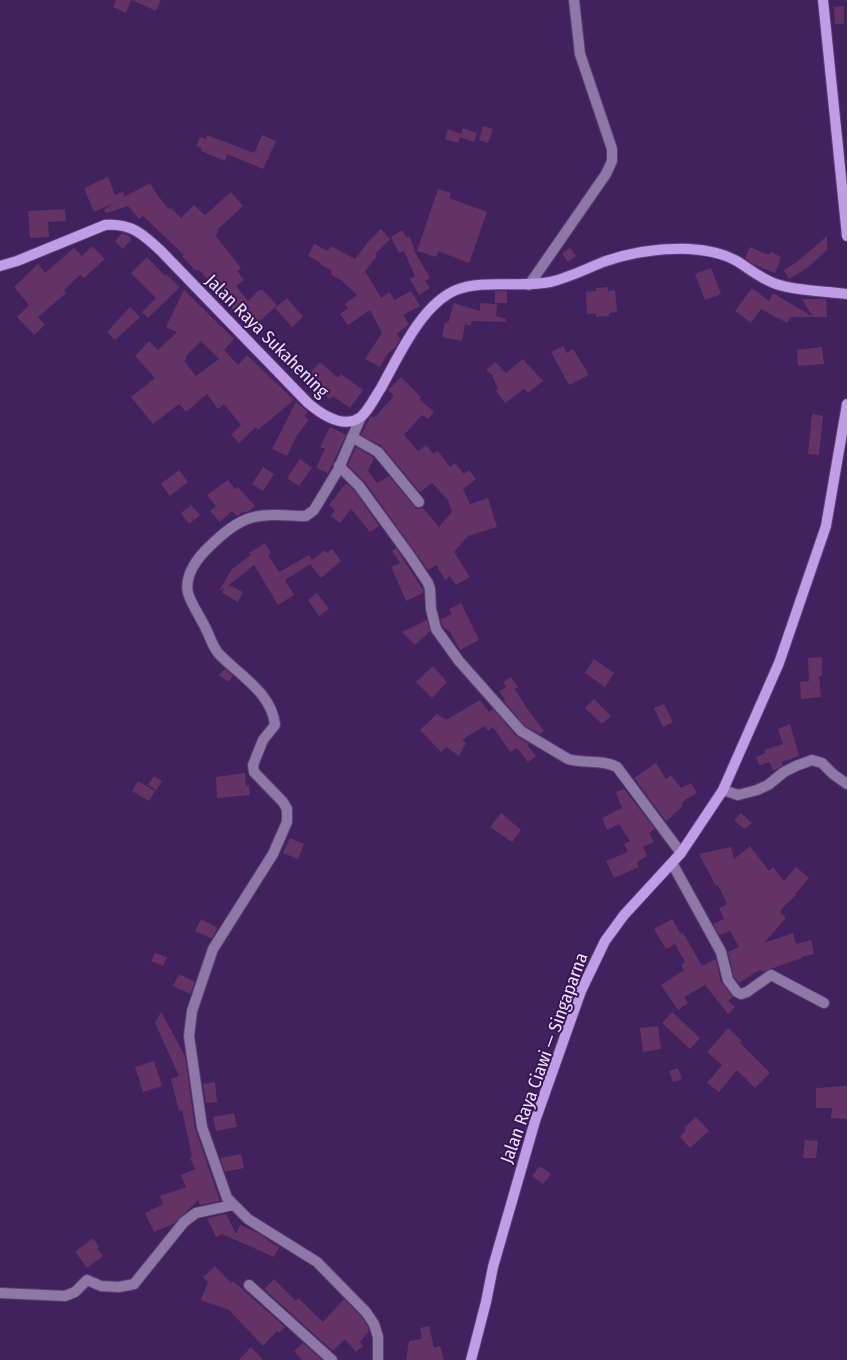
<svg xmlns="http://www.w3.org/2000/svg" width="847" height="1360" font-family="'Fira Sans Condensed',sans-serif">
	<rect width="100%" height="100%" fill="#42215f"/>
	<g fill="#633365" fill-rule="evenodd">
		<path d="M116 0H131L126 13 113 7Z"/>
		<path d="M132 0H161L156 11Z"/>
		<path d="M844 6V24H835L834 7Z"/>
		<path d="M483 126 493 129 488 143 479 140Z"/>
		<path d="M463 128 477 133 474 142 460 137 458 143 445 139 448 129 461 134Z"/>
		<path d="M207 135 254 153 262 135 276 141 263 169 227 154 225 161 201 151 202 149 196 146 200 137 206 139Z"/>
		<path d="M108 177 115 195 123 192 124 197 150 183 158 196 169 209 171 208 181 218 194 205 205 215 231 192 243 206 217 230 219 231 215 235 241 268 237 271 244 280 236 286 248 301 259 290H263L277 305 256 325 242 310 237 314 200 271 197 270 196 271 182 256 184 255 143 216 139 219 128 206 106 213 104 210 114 203 94 212 84 188Z"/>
		<path d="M438 189 451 193 449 198 487 212 469 263 438 251 436 257 417 251Z"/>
		<path d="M65 209 66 221 48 222 49 237 30 238 28 211Z"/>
		<path d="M381 229 390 239 375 254 377 256 365 271 381 298 390 292 394 300 411 291 420 306 403 315 409 324 397 334 400 339 396 347 388 353 380 367 365 359 382 333 370 310 348 325 340 314 348 308 345 304 357 295 341 280 331 275 332 271 320 264 321 263 308 256 314 244 328 251 331 246 355 259 368 242Z"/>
		<path d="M402 230 407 238 409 236 415 250 413 249 430 278 425 281 430 288 419 295 410 279 415 276 404 251 399 253 391 237Z"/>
		<path d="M122 233 131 237 130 238 131 240 123 249 115 241Z"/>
		<path d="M827 236V250L807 268 789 279 784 270 797 262Z"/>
		<path d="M92 246 105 259 84 278 80 275 64 290 66 293 38 317 45 325 34 335 17 317 29 305 14 287 38 264 45 273 74 248 82 256Z"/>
		<path d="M750 247 769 255 771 252 781 257 775 273 753 264 745 258Z"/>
		<path d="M570 248 576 256 568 262 562 253Z"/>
		<path d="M147 257 165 276 166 274 180 287 148 318 142 312 156 298 131 273Z"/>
		<path d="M711 268 721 294 705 300 695 274Z"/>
		<path d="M608 287V291L615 290 617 312 609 313V316L596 317V314H587L586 292 596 291V288Z"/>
		<path d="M752 288 769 301 773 293 813 317H791L787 323 761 309 751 323 735 311Z"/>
		<path d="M184 290 234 339 224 350 238 365 247 355 294 400 258 430 256 427 239 443 231 435 241 425 224 404 218 409 207 394 186 412 179 404 153 424 131 397 155 378 135 356 149 341 158 350 177 332 166 327ZM201 341 219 359 196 376 184 361 187 359 185 357Z"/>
		<rect x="495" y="291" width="12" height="12"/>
		<path d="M287 298 303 317 292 327 275 308Z"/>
		<path d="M802 299H826L827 317H813Z"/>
		<path d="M454 303 480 311V303L497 304 496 316 506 319V322L472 321 470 326 465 324 462 341 442 337 445 322 448 323Z"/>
		<path d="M130 307 140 317 115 340 107 332Z"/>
		<path d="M563 346 567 353 573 349 589 375 569 385 551 352Z"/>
		<path d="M822 347 824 364 798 366 797 350Z"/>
		<path d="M523 359 543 381 528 393 524 389 505 403 496 391 498 389 492 375 486 370 495 362 506 373Z"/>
		<path d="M320 362 338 378 341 374 363 390 350 408 333 396 330 399 305 379Z"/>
		<path d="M401 377 421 397 419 399 434 412 428 419 422 415 404 435 418 451 426 445 433 454 438 451 450 467 455 463 464 474 469 470 476 479 463 489 470 504 488 498 497 527 468 536 454 552 470 577 456 585 450 576 445 580 436 565 428 570 365 482 348 465 356 447 374 458 368 471 377 483 389 476 414 506 417 509 423 508 439 527 452 512 448 500 432 483 420 492 380 444V445L361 435 371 416 374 418 394 396 388 390Z"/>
		<path d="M296 402 308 412 304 416 309 420 297 435 287 456 272 449Z"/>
		<path d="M812 414 823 416 819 455 808 454Z"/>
		<path d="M330 427 346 435 328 473 316 468 325 449 320 447Z"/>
		<path d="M300 459 312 468 299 486 287 478Z"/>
		<path d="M263 467 274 474 263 491 252 484Z"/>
		<path d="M179 470 188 482 170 496 161 484Z"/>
		<path d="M228 480 235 489 238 487 255 506 249 511 243 513 242 512 237 516 232 511 220 522 210 511 216 506 207 495Z"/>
		<path d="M346 483 354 490 379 526 370 532 351 509 340 523 331 516 335 510 329 505Z"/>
		<path d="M191 505 200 515 189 524 181 513Z"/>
		<path d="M265 543 271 553 268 555 279 572 309 555 312 560 325 550 327 553 332 549 341 561 321 578 310 564 285 580 294 595 278 605 254 565 229 585 243 592 238 602 222 593 224 588 219 591 232 569 251 555 249 553Z"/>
		<path d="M396 548 423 590V593L406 601 391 567 400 563 392 551Z"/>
		<path d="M317 593 329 609 319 616 308 600Z"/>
		<path d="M461 603 479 640 460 650 450 632 442 626 441 619 452 614 449 609Z"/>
		<path d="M427 620 430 631 415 645 402 632Z"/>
		<path d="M822 657V676H819L821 697 801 699 800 682 809 681 808 658Z"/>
		<path d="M594 659 614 673 605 687 585 673Z"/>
		<path d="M433 666 447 682 432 698 416 682Z"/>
		<path d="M225 669 233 676 228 682 219 675Z"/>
		<path d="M511 677 518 687 515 689 526 707 544 731 540 734 525 726 504 701 505 700 499 691 506 687 503 682Z"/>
		<path d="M594 699 611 716 602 724 585 708Z"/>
		<path d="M480 700 489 712 493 709 516 736 529 744 527 745 536 756 528 762 517 748 510 752 493 727 488 731 484 726 462 740 466 743 459 756 446 747 441 752 420 730 437 714 446 720Z"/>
		<path d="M664 704 673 722 663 727 654 708Z"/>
		<path d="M790 724 799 756 782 762 783 765 773 771 770 762 759 765 756 757 765 753 764 750 783 744 778 729Z"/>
		<path d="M656 763 666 779 671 775 681 788 691 783 697 793 686 799 681 804 683 806 666 821 634 778Z"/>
		<path d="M245 773 246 786 249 785 250 795 217 798 216 777Z"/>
		<path d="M154 776 162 781 156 790 148 785Z"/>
		<path d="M138 781 155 791 149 801 132 791Z"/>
		<path d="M624 789 655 829 649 833 654 842 643 847 647 856 637 862 639 867 614 878 606 861 628 852 624 844 630 841 619 824 607 830 602 818 622 808 616 792Z"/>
		<path d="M501 813 521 830 512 842 490 827Z"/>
		<path d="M741 813 752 823 746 828H743L734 820Z"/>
		<path d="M290 838 304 844 298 859 283 853Z"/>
		<path d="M750 846 769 871 773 867 784 881 796 867 809 878 795 894 796 895 781 909 782 910 780 912 786 918 764 943 793 933 796 944 811 940 814 954 801 957 802 958 762 972 761 970 756 972 739 983 734 977 728 952 739 947 730 931 719 935 713 924 724 919 719 908 727 904 718 885 716 886 699 854 731 847 734 859Z"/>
		<path d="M201 919 216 927 217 929 212 938H210L195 931Z"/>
		<path d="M672 919 681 934 683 933 702 966 716 959 721 982 733 997 728 1001 735 1007 728 1014 705 985 684 997 688 1003 678 1010 661 985 684 970 681 965 685 962 675 944 666 949 654 929Z"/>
		<path d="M155 953 167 957 163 966 151 961Z"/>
		<path d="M179 974 195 982 190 994 173 986Z"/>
		<path d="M161 1012 185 1056 195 1128 220 1201 200 1205 198 1200 175 1223 154 1232 145 1213 163 1204 160 1196 186 1187 181 1175 195 1169 190 1158 192 1156 182 1110 179 1111 171 1079 179 1076 155 1023Z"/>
		<path d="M672 1012 700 1038 690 1049 662 1023Z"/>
		<path d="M658 1026 661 1049 643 1052 640 1028Z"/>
		<path d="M728 1028 742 1041 740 1043 770 1073 755 1088 737 1070 719 1092 707 1083 722 1065 707 1052Z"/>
		<path d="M154 1061 162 1086 143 1092 135 1067Z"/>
		<path d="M678 1068 682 1079 673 1082 669 1071Z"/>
		<path d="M215 1082 217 1102 206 1103 203 1084Z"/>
		<path d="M847 1086V1119L831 1118 832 1108H816V1088Z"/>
		<path d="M234 1113 237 1127 216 1131 213 1117Z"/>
		<path d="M696 1117 709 1131 690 1148 680 1137 686 1130 684 1128Z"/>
		<path d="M805 1140 818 1141 816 1158H803Z"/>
		<path d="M241 1154 244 1168 225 1172 220 1158Z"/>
		<path d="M540 1166 551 1174 543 1184 532 1176Z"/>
		<path d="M226 1214 236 1234 240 1225 258 1233 268 1240V1241L279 1247 274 1257 222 1234 216 1237 207 1218Z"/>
		<path d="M93 1238 99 1247 97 1249 103 1256 87 1268 75 1252Z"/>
		<path d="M215 1266 231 1283 233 1281 285 1327 279 1333 277 1331 263 1346 229 1310 201 1300 208 1282 203 1277Z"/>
		<path d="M274 1279 296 1301 298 1298 323 1322 344 1299 361 1316 368 1327 369 1331 360 1342 363 1346 356 1352 345 1339 333 1351 264 1289Z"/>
		<path d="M429 1326 434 1348 440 1346 444 1360H406L409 1341 422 1339 420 1328Z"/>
		<path d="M303 1343 322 1360H302L294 1351Z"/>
		<path d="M251 1347 263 1360H239Z"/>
	</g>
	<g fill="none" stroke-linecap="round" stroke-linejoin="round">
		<g stroke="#5d4078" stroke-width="12">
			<g id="minor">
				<path d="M529 285 606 174 612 161V149L580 54 574 0"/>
				<path d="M361 417 338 470 314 510 306 516H300C256 513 242 514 210 546 198 557 184 575 188 593 191 604 200 616 205 627 210 636 212 646 219 654 239 675 272 693 275 725L263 740 253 765 254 772 283 802 287 809V822L273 854 213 949 192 1011 189 1036 202 1127 227 1198 248 1219 317 1262 366 1312 374 1324 378 1337V1360"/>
				<path d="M352 437 378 452 419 502"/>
				<path d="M339 466 359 486 410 556 428 583 430 589 431 609 436 629 459 661 521 731 568 759C584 764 602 759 617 767L681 853"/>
				<path d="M723 790 738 795 757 790 768 785 784 772 796 766 812 760 822 763 833 774 847 784"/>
				<path d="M672 863 721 952 728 980 737 992 741 994 747 992 771 975 824 1003"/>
				<path d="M249 1285 332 1360"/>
				<path d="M0 1293 65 1296 75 1292 87 1280 101 1286 119 1287 134 1284 184 1222 196 1213 233 1205"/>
			</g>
		</g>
		<g stroke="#5d4078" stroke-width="12">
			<g id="secondary">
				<path d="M823 0 847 236"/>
				<path d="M0 266 17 261 105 225C131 223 143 234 161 251L308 403C321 414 344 431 362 416 370 408 375 397 381 388 399 356 421 305 456 290 482 279 521 288 550 282 568 278 586 269 603 262 629 253 661 248 689 249 707 250 728 254 743 265 753 272 764 280 776 284 796 291 825 291 847 294"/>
				<path d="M471 1360 486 1302 493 1267 535 1121 581 991 605 941 624 915 681 853 723 790 779 663 826 526 847 404"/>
			</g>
		</g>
		<use href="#minor" stroke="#8d78a6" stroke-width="10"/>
		<use href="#secondary" stroke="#c09de6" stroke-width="10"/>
	</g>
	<g text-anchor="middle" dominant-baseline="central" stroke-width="4" stroke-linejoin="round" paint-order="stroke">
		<g font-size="18" fill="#ede0fe" stroke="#381654">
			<text transform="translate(267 336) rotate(45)">Jalan Raya Sukahening</text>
			<text transform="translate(544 1058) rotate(-70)">Jalan Raya Ciawi — Singaparna</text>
		</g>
	</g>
</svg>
